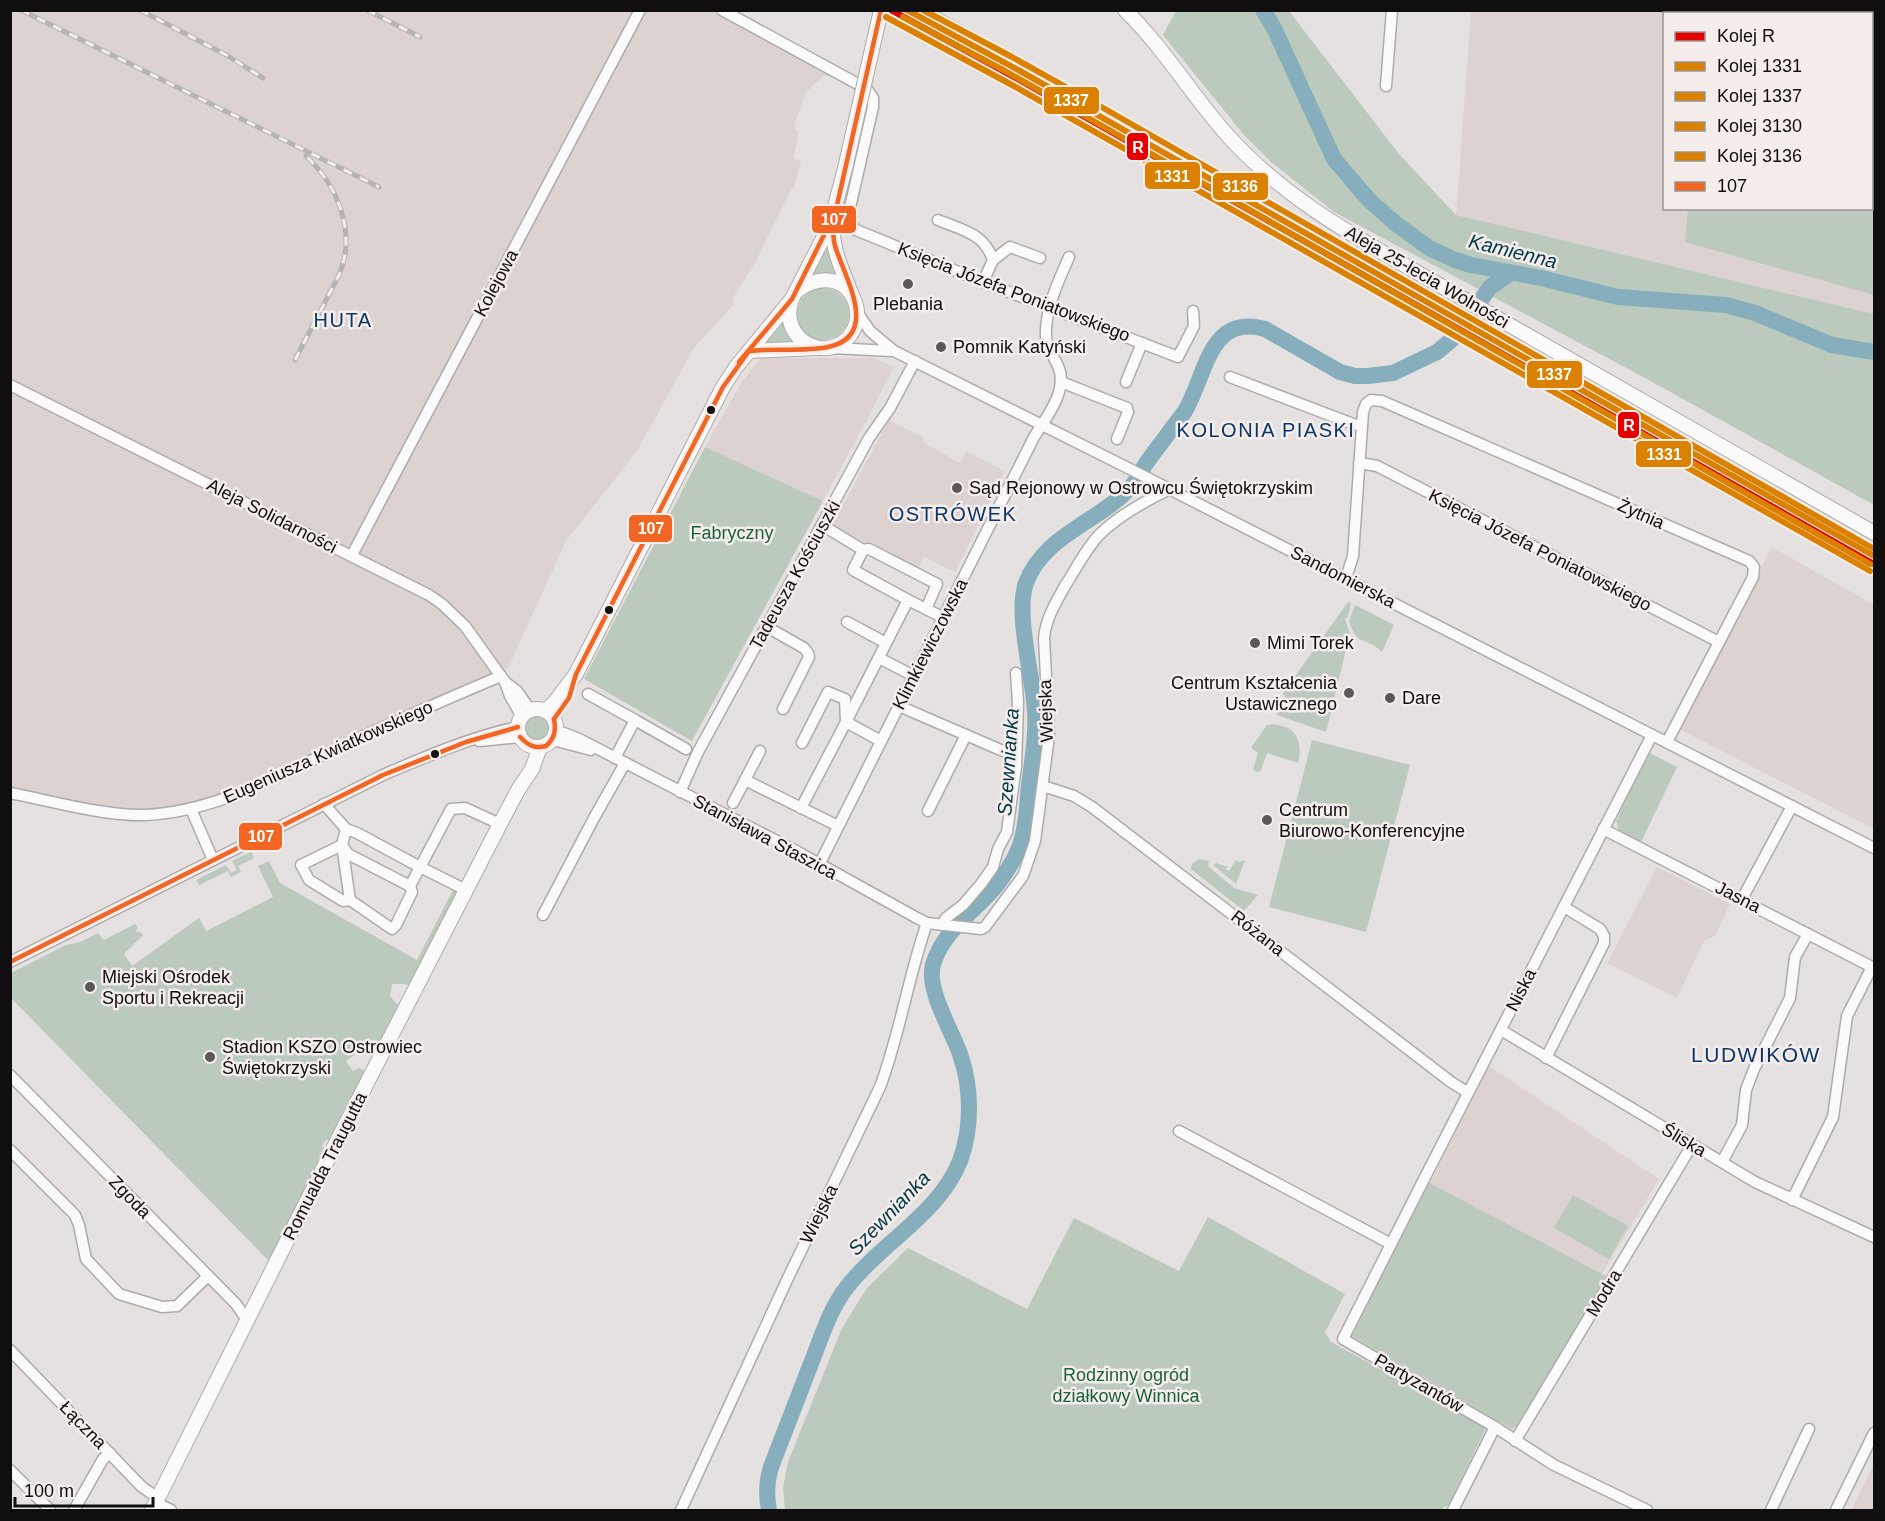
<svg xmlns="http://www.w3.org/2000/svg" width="1885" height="1521" font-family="Helvetica,sans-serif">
	<rect width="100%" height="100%" fill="#e5e1e0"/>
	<g fill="#dcd3d0" fill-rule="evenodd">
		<path d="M10 11H722L845 76H824L806 92 794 126 799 133 793 158 801 161 794 188H792L756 261 733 298 734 304 694 348 637 451 566 541 508 668 501 676 251 789 142 815 11 793Z"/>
		<path d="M1471 11H1874V314L1456 215ZM1664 14H1872V208H1664Z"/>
		<path d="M761 358H875L894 367 860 433 823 501 705 447 741 383Z"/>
		<path d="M889 420 924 438 922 441 960 463 966 451 1005 471 955 572 924 557 918 569 832 526Z"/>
		<path d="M1772 547 1874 605V829L1677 728Z"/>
		<path d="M1657 867 1730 904 1715 936 1704 941 1677 998 1607 963Z"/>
		<path d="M1489 1066 1659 1179 1602 1274 1430 1183Z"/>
		<path d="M1874 1464V1510H1851Z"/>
	</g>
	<g fill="#bbcabd">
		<path d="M1176 11H1289L1399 154 1456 215 1874 314V505L1645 378 1334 212 1271 162 1244 135 1163 35Z"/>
		<path d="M1706 11H1874V295L1685 242 1688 209 1872 208V14L1706 13Z"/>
		<path d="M827 246 838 277 827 273 813 275Z"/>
		<circle cx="823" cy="314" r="26"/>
		<path d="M783 322 787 335 793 342H766Z"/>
		<path d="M705 447 823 501 692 741 584 679Z"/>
		<path d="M1348 602 1351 603 1348 616 1345 619 1350 634 1334 699 1286 700 1283 693Z"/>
		<path d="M1355 605 1394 625 1382 652C1366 635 1358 649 1349 621Z"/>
		<path d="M1287 705H1333L1326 732 1277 715 1275 709Z"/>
		<circle cx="537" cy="728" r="13"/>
		<path d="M1274 724C1278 725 1284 726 1288 728 1300 734 1302 752 1298 763L1267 753 1261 770 1257 772 1253 770 1258 753 1251 748 1267 725Z"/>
		<path d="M1312 740 1410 765 1366 932 1269 907Z"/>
		<path d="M1648 752 1677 767 1641 842 1619 830 1616 821Z"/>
		<path d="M251 852 254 858 238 866 241 872 231 877 228 871 199 885 196 880 226 865 231 873 237 870 232 861Z"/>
		<path d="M1199 859 1209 861 1208 866 1234 888 1258 895 1244 911 1191 869 1192 864Z"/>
		<path d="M1236 860 1239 862 1245 860 1236 884 1213 865 1216 863 1228 867 1225 869 1229 871Z"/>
		<path d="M269 861 280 883 417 960 454 888 457 891 409 986 405 984H392L390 995 395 1003 399 1005 373 1056 357 1053 346 1061 353 1071 359 1068 366 1071 330 1141 326 1139 322 1146 326 1149 269 1261 11 998V973L66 945 80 942 98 933 104 940 135 924 138 928 136 930 137 932H140L143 935 124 954 132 966 199 918 206 931 273 897 258 866Z"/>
		<path d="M1428 1182 1606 1276 1519 1424 1512 1429 1352 1336Z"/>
		<path d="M1573 1195 1628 1226 1609 1259 1554 1228Z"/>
		<path d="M1208 1217 1345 1294 1325 1332 1331 1342 1483 1426 1485 1430 1448 1506 1444 1507 1441 1510H785L783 1488 788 1462 842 1328 867 1288 908 1248 1027 1309 1074 1218 1179 1271Z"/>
	</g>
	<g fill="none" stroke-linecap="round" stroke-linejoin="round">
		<g stroke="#86aebc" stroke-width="16">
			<path d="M1263 10 1274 28 1334 159 1369 200 1395 223 1429 248 1455 260 1471 265 1541 278 1618 297 1726 305 1755 313 1832 345 1874 352"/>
			<path d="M769 1510C766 1495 766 1483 771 1467 784 1434 797 1400 810 1366 821 1339 829 1310 847 1287 881 1243 939 1214 960 1161 972 1128 972 1088 960 1054 952 1031 926 989 933 965 942 931 975 912 996 886 1005 874 1015 860 1020 845 1027 826 1027 805 1029 785 1032 761 1037 735 1035 711 1033 676 1015 613 1026 583 1043 536 1098 522 1130 488 1136 482 1140 473 1145 465 1151 456 1158 447 1165 438 1171 429 1179 420 1185 411 1206 377 1208 313 1265 329L1340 372 1355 376H1368L1393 373 1437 352 1449 342 1457 335 1490 287 1511 273"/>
		</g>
		<g stroke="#adabaa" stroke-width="13">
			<g id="minor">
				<path d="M722 10 867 89 873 98V107L849 212 850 222 856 230 983 282 1178 357 1194 326 1193 311"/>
				<path d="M1386 86 1392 10"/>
				<path d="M938 220C962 230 984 233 993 260L983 282"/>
				<path d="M993 260 1010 247 1040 258"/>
				<path d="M857 312 870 331 894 351 1126 467 1874 848"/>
				<path d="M832 348 891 351"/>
				<path d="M1230 377 1353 424 1361 426"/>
				<path d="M1061 382 1127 408 1128 412 1117 439"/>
				<path d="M1126 382 1142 343"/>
				<path d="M10 385 429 595 442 604 465 626 505 682 510 696 522 717"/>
				<path d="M1359 463 1377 466 1719 642"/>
				<path d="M822 525 863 550 853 570 908 600"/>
				<path d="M863 550 869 549 937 584 926 609"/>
				<path d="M352 555 640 10"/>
				<path d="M1346 578 1353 556 1363 412 1366 404 1371 400 1382 401 1749 561 1754 567 1753 577 1667 742"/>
				<path d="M847 622 886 643"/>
				<path d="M767 627 804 648 808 653 809 657 783 709"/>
				<path d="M879 658 914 676"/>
				<path d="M505 682 517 691 531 711"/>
				<path d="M588 694 635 720"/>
				<path d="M899 706 1003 751 1016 753"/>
				<path d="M556 730 579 739 798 852 917 918 927 923 981 929 985 927 1023 876 1035 841 1049 736 1044 638C1046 618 1056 602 1065 586 1076 569 1085 550 1099 535 1118 516 1145 501 1170 489"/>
				<path d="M553 740 591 750"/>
				<path d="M479 741 520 737"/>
				<path d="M881 741 846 722 908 600 944 618"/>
				<path d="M760 751 745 780 838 826"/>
				<path d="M615 758 635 720 686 749"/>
				<path d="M1043 786 1074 796 1092 807 1451 1082 1467 1092"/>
				<path d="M680 792 698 752 850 473 869 438 890 408 915 361"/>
				<path d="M10 793C52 801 104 816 145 815 213 812 273 778 334 750 389 724 444 700 501 676"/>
				<path d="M733 803 745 780"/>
				<path d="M324 804 346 829 357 833 420 867 466 890"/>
				<path d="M801 808 846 722 845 699 828 692 802 743"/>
				<path d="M191 809 213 860"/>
				<path d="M928 811 966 735"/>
				<path d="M346 829 342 845 350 900 392 929 396 925 412 892 410 886"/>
				<path d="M1603 829 1874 968"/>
				<path d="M819 865 1034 437C1046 418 1069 390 1058 366 1053 355 1045 345 1046 332 1046 307 1059 280 1069 257"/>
				<path d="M1742 899 1792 806"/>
				<path d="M350 900 343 901 309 880 301 865 342 845 348 854 410 886 451 809 465 808 500 824"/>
				<path d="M543 915 594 818 625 763"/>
				<path d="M942 925 946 918 963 905 981 884 993 867 998 849 1007 832 1016 766 1018 702 1016 673"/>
				<path d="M10 962 383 775C427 756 471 737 518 727"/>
				<path d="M1501 1030 1755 1182 1874 1237"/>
				<path d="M1546 1058 1604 943V936L1600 929 1564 907"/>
				<path d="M10 1075 236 1304 247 1320"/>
				<path d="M1179 1131 1391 1244"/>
				<path d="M10 1150 75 1215 79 1225 86 1259 119 1294 162 1307 177 1306 208 1276"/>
				<path d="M1722 1162 1742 1125 1746 1090 1754 1069 1790 998 1795 957 1808 934"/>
				<path d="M1792 1200 1833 1117 1847 1016 1872 967"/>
				<path d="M10 1350 142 1487 158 1498"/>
				<path d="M1515 1441 1692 1145"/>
				<path d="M10 1470 50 1510"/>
				<path d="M156 1503 171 1510"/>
				<path d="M74 1510 103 1459 110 1453"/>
				<path d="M681 1510 787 1280 880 1087C900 1034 908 977 927 923"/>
				<path d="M1453 1510 1495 1427"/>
				<path d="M1647 1510 1554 1465 1495 1427 1343 1339C1445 1137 1548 935 1652 735"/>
				<path d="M1771 1510 1809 1429"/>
				<path d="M1836 1510 1874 1433"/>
			</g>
		</g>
		<g stroke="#adabaa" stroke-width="16">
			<g id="major">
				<path d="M1125 10C1165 49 1192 96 1229 137 1283 196 1345 231 1413 270L1874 533"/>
				<path d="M846 164C841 187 831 211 833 234 834 254 844 274 851 293"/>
				<path d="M798 290C818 276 845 275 855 302 858 311 858 321 854 329 834 368 776 342 792 299L834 217"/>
				<path d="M749 351 816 348"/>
				<circle cx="537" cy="728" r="19"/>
				<path d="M545 711 554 703 576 674 723 387 736 367 792 299"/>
				<path d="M152 1510 333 1149 500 824 518 790 532 769 540 747"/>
			</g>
		</g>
		<use href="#minor" stroke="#fbfafa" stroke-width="10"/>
		<use href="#major" stroke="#fbfafa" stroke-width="14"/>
		<g stroke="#b5b4b4" stroke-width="5">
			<g id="rail">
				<path d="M21 10 379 187"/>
				<path d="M140 10 228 56 263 78"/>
				<path d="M367 10 420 37"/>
				<path d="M931 10 1233 181"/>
				<path d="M295 360 339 275C357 233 338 186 306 156"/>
			</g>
		</g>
		<use href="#rail" stroke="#f4edeb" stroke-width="3" stroke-dasharray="9" stroke-linecap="butt"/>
		<g stroke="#adabaa" stroke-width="16" stroke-linecap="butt">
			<path id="major-bridge" d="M846 164 881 10"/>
		</g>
		<use href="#major-bridge" stroke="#fbfafa" stroke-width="14"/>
		<g stroke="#f4edeb" stroke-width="9">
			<g id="bus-1">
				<path d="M739 362 792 299 834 215"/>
				<path d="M554 719 569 698 576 674 723 387 749 351C775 348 802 352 828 347 881 336 845 278 835 246 833 239 833 231 833 223L881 10"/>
				<path d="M520 737C528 745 534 749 546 746 555 738 556 730 554 719"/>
				<path d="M10 962 383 775 466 742 518 727"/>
			</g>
		</g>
		<use href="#bus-1" stroke="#f26522" stroke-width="4.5"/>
		<g stroke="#f4edeb" stroke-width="10">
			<path id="rail-1" d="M891 10 1016 78 1874 564"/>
		</g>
		<g stroke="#f4edeb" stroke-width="10">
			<path id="rail-2" d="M886 17 1012 85 1870 571"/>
		</g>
		<g stroke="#f4edeb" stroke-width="10">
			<path id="rail-3" d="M907 10 1020 71 1874 556"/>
		</g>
		<g stroke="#f4edeb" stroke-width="10">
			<path id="rail-4" d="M903 17 1005 71 1083 115 1870 564"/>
		</g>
		<g stroke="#f4edeb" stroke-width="10">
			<path id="rail-5" d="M923 10 1012 57 1091 101 1874 549"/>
		</g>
		<use href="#rail-1" stroke="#e50000" stroke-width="6"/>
		<use href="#rail-2" stroke="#db8102" stroke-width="6"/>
		<use href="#rail-3" stroke="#db8102" stroke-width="6"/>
		<use href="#rail-4" stroke="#db8102" stroke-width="6"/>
		<use href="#rail-5" stroke="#db8102" stroke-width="6"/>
	</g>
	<g fill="#5b5858" stroke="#f4edeb" stroke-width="2">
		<circle cx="908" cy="284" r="6"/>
		<circle cx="941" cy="347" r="6"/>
		<circle cx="957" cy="488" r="6"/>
		<circle cx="1255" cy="643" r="6"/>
		<circle cx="1349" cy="693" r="6"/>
		<circle cx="1390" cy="698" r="6"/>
		<circle cx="1267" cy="820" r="6"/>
		<circle cx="90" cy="987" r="6"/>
		<circle cx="210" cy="1057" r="6"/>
	</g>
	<g fill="#100e0e" stroke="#f4edeb" stroke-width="2">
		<circle cx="711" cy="410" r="5"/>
		<circle cx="609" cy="610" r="5"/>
		<circle cx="435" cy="754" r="5"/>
	</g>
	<g text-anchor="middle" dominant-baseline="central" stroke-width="5" stroke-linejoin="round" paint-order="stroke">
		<g font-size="18" fill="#100e0e" stroke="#f4edeb">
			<text transform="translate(1427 277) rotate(30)">Aleja 25-lecia Wolności</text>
			<text transform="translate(496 283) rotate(-62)">Kolejowa</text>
			<text transform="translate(1014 292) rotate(21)">Księcia Józefa Poniatowskiego</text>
			<text transform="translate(1641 514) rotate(24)">Żytnia</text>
			<text transform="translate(272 516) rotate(27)">Aleja Solidarności</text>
			<text transform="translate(1540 550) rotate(27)">Księcia Józefa Poniatowskiego</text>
			<text transform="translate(795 575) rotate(-61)">Tadeusza Kościuszki</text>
			<text transform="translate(1343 577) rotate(27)">Sandomierska</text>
			<text transform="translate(930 644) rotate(-63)">Klimkiewiczowska</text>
			<text transform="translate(1046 711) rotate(-92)">Wiejska</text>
			<text transform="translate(328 752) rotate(-24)">Eugeniusza Kwiatkowskiego</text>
			<text transform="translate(765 837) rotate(28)">Stanisława Staszica</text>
			<text transform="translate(1738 897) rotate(27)">Jasna</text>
			<text transform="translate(1258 933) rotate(38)">Różana</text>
			<text transform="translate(1521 990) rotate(-63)">Niska</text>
			<text transform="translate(1684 1140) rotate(31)">Śliska</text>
			<text transform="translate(325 1166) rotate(-63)">Romualda Traugutta</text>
			<text transform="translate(130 1197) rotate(46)">Zgoda</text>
			<text transform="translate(819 1214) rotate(-64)">Wiejska</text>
			<text transform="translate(1604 1293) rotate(-59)">Modra</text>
			<text transform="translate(1419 1383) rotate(30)">Partyzantów</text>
			<text transform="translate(83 1425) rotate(46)">Łączna</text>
		</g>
		<g font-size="18" fill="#100e0e" stroke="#f4edeb" text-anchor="start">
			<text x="908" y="304" text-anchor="middle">Plebania</text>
			<text x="953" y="347">Pomnik Katyński</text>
			<text x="969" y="488">Sąd Rejonowy w Ostrowcu Świętokrzyskim</text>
			<text x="1267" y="643">Mimi Torek</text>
			<text x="1337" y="683" text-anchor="end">Centrum Kształcenia<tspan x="1337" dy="21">Ustawicznego</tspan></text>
			<text x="1402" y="698">Dare</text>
			<text x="1279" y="810">Centrum<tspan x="1279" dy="21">Biurowo-Konferencyjne</tspan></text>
			<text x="102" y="977">Miejski Ośrodek<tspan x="102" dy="21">Sportu i Rekreacji</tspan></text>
			<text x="222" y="1047">Stadion KSZO Ostrowiec<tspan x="222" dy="21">Świętokrzyski</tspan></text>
		</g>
		<g font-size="18" fill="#1a6238" stroke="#f4edeb">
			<text x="732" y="533">Fabryczny</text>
			<text x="1126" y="1375">Rodzinny ogród<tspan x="1126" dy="21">działkowy Winnica</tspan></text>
		</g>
		<g font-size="20" font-style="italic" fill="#003747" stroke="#f4edeb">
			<text transform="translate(1513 251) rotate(14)">Kamienna</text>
			<text transform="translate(1008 762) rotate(-86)">Szewnianka</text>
			<text transform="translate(889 1213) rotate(-46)">Szewnianka</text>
		</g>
		<g font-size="20" letter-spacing="1.5" fill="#0b3769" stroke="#f4edeb">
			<text x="343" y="320">HUTA</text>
			<text x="1266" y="430">KOLONIA PIASKI</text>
			<text x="953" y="514">OSTRÓWEK</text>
		</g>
		<g font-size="21" letter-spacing="1.5" fill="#0b3769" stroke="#f4edeb">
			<text x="1756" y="1054">LUDWIKÓW</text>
		</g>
	</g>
	<g stroke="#f4edeb" stroke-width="2">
		<rect x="1043" y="86" width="57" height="29" rx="6" fill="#db8102"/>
		<rect x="1126" y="132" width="23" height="29" rx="6" fill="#e50000"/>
		<rect x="1144" y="161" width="57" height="29" rx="6" fill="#db8102"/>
		<rect x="1212" y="172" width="57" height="29" rx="6" fill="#db8102"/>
		<rect x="811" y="205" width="46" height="29" rx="6" fill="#f26522"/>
		<rect x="1526" y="360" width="57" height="29" rx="6" fill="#db8102"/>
		<rect x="1617" y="411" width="23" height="28" rx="6" fill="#e50000"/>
		<rect x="1635" y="440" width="57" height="28" rx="6" fill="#db8102"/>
		<rect x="628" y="514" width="45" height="29" rx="6" fill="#f26522"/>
		<rect x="238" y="822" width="45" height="29" rx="6" fill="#f26522"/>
	</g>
	<g font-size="16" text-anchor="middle" font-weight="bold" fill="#fff">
		<text x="1071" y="106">1337</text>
		<text x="1138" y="153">R</text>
		<text x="1172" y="182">1331</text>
		<text x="1240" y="192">3136</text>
		<text x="834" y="225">107</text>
		<text x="1554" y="380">1337</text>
		<text x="1629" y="431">R</text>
		<text x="1664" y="460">1331</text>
		<text x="651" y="534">107</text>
		<text x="261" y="842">107</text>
	</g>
	<rect width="1885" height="1521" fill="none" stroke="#100e0e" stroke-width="24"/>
	<rect x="1663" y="12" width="210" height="198" fill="#f4edeb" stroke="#999493" stroke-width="1.5"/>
	<rect x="1675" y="32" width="30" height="9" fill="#e50000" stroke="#999493" stroke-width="1.5"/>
	<text x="1717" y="42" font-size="18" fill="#100e0e">Kolej R</text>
	<rect x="1675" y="62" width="30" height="9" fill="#db8102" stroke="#999493" stroke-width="1.5"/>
	<text x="1717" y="72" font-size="18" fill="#100e0e">Kolej 1331</text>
	<rect x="1675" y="92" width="30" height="9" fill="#db8102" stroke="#999493" stroke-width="1.5"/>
	<text x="1717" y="102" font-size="18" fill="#100e0e">Kolej 1337</text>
	<rect x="1675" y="122" width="30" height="9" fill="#db8102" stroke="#999493" stroke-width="1.5"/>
	<text x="1717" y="132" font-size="18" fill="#100e0e">Kolej 3130</text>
	<rect x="1675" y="152" width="30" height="9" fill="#db8102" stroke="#999493" stroke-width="1.5"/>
	<text x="1717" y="162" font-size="18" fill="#100e0e">Kolej 3136</text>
	<rect x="1675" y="182" width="30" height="9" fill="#f26522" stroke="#999493" stroke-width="1.5"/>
	<text x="1717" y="192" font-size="18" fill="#100e0e">107</text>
	<path d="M15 1497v9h138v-9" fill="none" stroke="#100e0e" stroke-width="3"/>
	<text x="24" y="1497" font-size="18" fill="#100e0e" stroke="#f4edeb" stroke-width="4.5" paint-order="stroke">100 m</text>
</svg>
